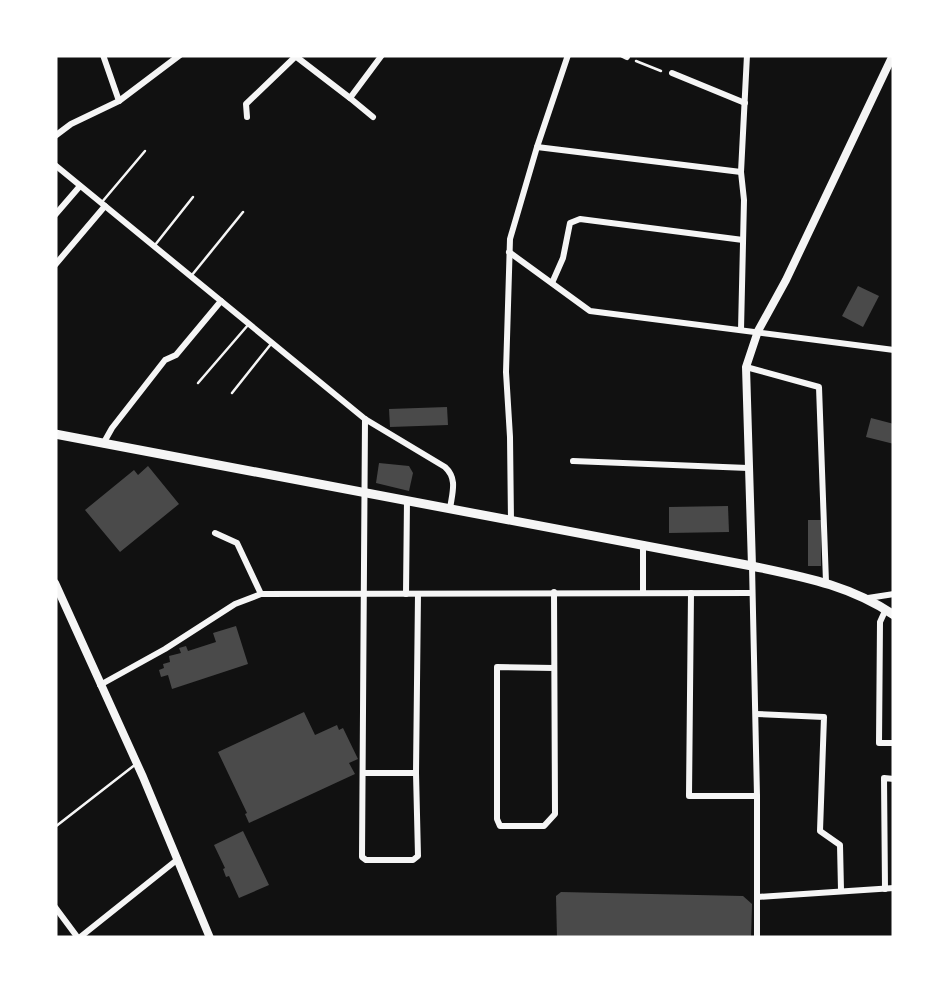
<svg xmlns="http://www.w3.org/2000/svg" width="949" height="993" font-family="Helvetica,sans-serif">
	<rect width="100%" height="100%" fill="#111"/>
	<g fill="#4a4a4a">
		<path d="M858 286 879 296 863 327 842 316Z"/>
		<path d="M447 407 448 425 390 427 389 409Z"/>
		<path d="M871 418 894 424V444L866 437Z"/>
		<path d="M379 463 409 466 413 473 409 491 376 483Z"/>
		<path d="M148 466 179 504 120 552 85 510 134 470 138 475Z"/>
		<path d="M728 506 729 532 669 533V507Z"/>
		<rect x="808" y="520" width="13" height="46"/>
		<path d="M236 626 248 664 172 689 168 675 161 677 159 670 164 668 163 664 170 662 169 656 181 653 179 648 186 646 188 651 216 642 213 633Z"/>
		<path d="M304 712 315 735 337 725 339 730 343 728 358 759 349 763 355 774 249 823 245 814 247 813 218 752Z"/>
		<path d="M243 831 269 885 239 898 229 876 226 877 223 869 225 868 214 845Z"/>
		<path d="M561 892 743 896 752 904 751 938H557L556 896Z"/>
	</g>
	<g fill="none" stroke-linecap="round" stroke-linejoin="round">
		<path stroke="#f5f5f5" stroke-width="2.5" d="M636 61 661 71"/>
		<g stroke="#f5f5f5" stroke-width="2.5">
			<path d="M102 202 145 151"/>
			<path d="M155 245 193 197"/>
			<path d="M192 275 243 212"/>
			<path d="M198 383 248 325"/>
			<path d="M232 393 271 344"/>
			<path d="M55 827 136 764"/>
		</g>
		<g stroke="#f5f5f5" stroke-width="6">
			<path d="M103 55 119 101"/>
			<path d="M294 55 350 98 382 55"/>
			<path d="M623 55 627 57"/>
			<path d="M672 73 745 103"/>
			<path d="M350 98 373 117"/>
			<path d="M247 117 246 104 296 56"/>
			<path d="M55 136 71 124 119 101 180 55"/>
			<path d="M537 147 741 172"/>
			<path d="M55 165 365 419 445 467C458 479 452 493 450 509"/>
			<path d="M55 215 80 186"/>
			<path d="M509 252 590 311 894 350"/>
			<path d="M55 265 105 206"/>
			<path d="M552 283 563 258 570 223 580 219 743 240"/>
			<path d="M741 330 744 200 741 172 747 55"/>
			<path d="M746 367 819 387 826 582"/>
			<path d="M365 419 362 857 366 860H413L418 856 416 773 418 594"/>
			<path d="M103 444 112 428 165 360 176 355 221 301"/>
			<path d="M573 461 748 468"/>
			<path d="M511 521 510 437 506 372 510 239 537 147 568 55"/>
			<path d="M215 533 237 543 261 594"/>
			<path d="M752 566 757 796V938"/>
			<path d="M643 592V544"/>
			<path d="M691 593 689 796H757"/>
			<path d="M406 594 407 500"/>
			<path d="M868 598 894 594"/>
			<path d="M885 611 880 622 879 743H894"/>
			<path d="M554 668 497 667V819L500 826H544L555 814 554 592"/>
			<path d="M100 685 165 649 235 604 261 594 752 593"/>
			<path d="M756 714 824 717 820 831 840 845 841 890"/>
			<path d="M363 773H416"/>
			<path d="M885 889 884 778 894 779"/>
			<path d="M757 897 894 888"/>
			<path d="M55 907 78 938"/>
			<path d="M79 938 178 859"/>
		</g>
		<g stroke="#f5f5f5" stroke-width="8">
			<path d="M752 566 746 367 758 331 786 280 893 55"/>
			<path d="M55 583 143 777 210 938"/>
		</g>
		<path stroke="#f5f5f5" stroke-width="9" d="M55 434 752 566C804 577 849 585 894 615"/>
	</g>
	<rect width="949" height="993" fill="none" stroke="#ffffff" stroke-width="115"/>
</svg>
